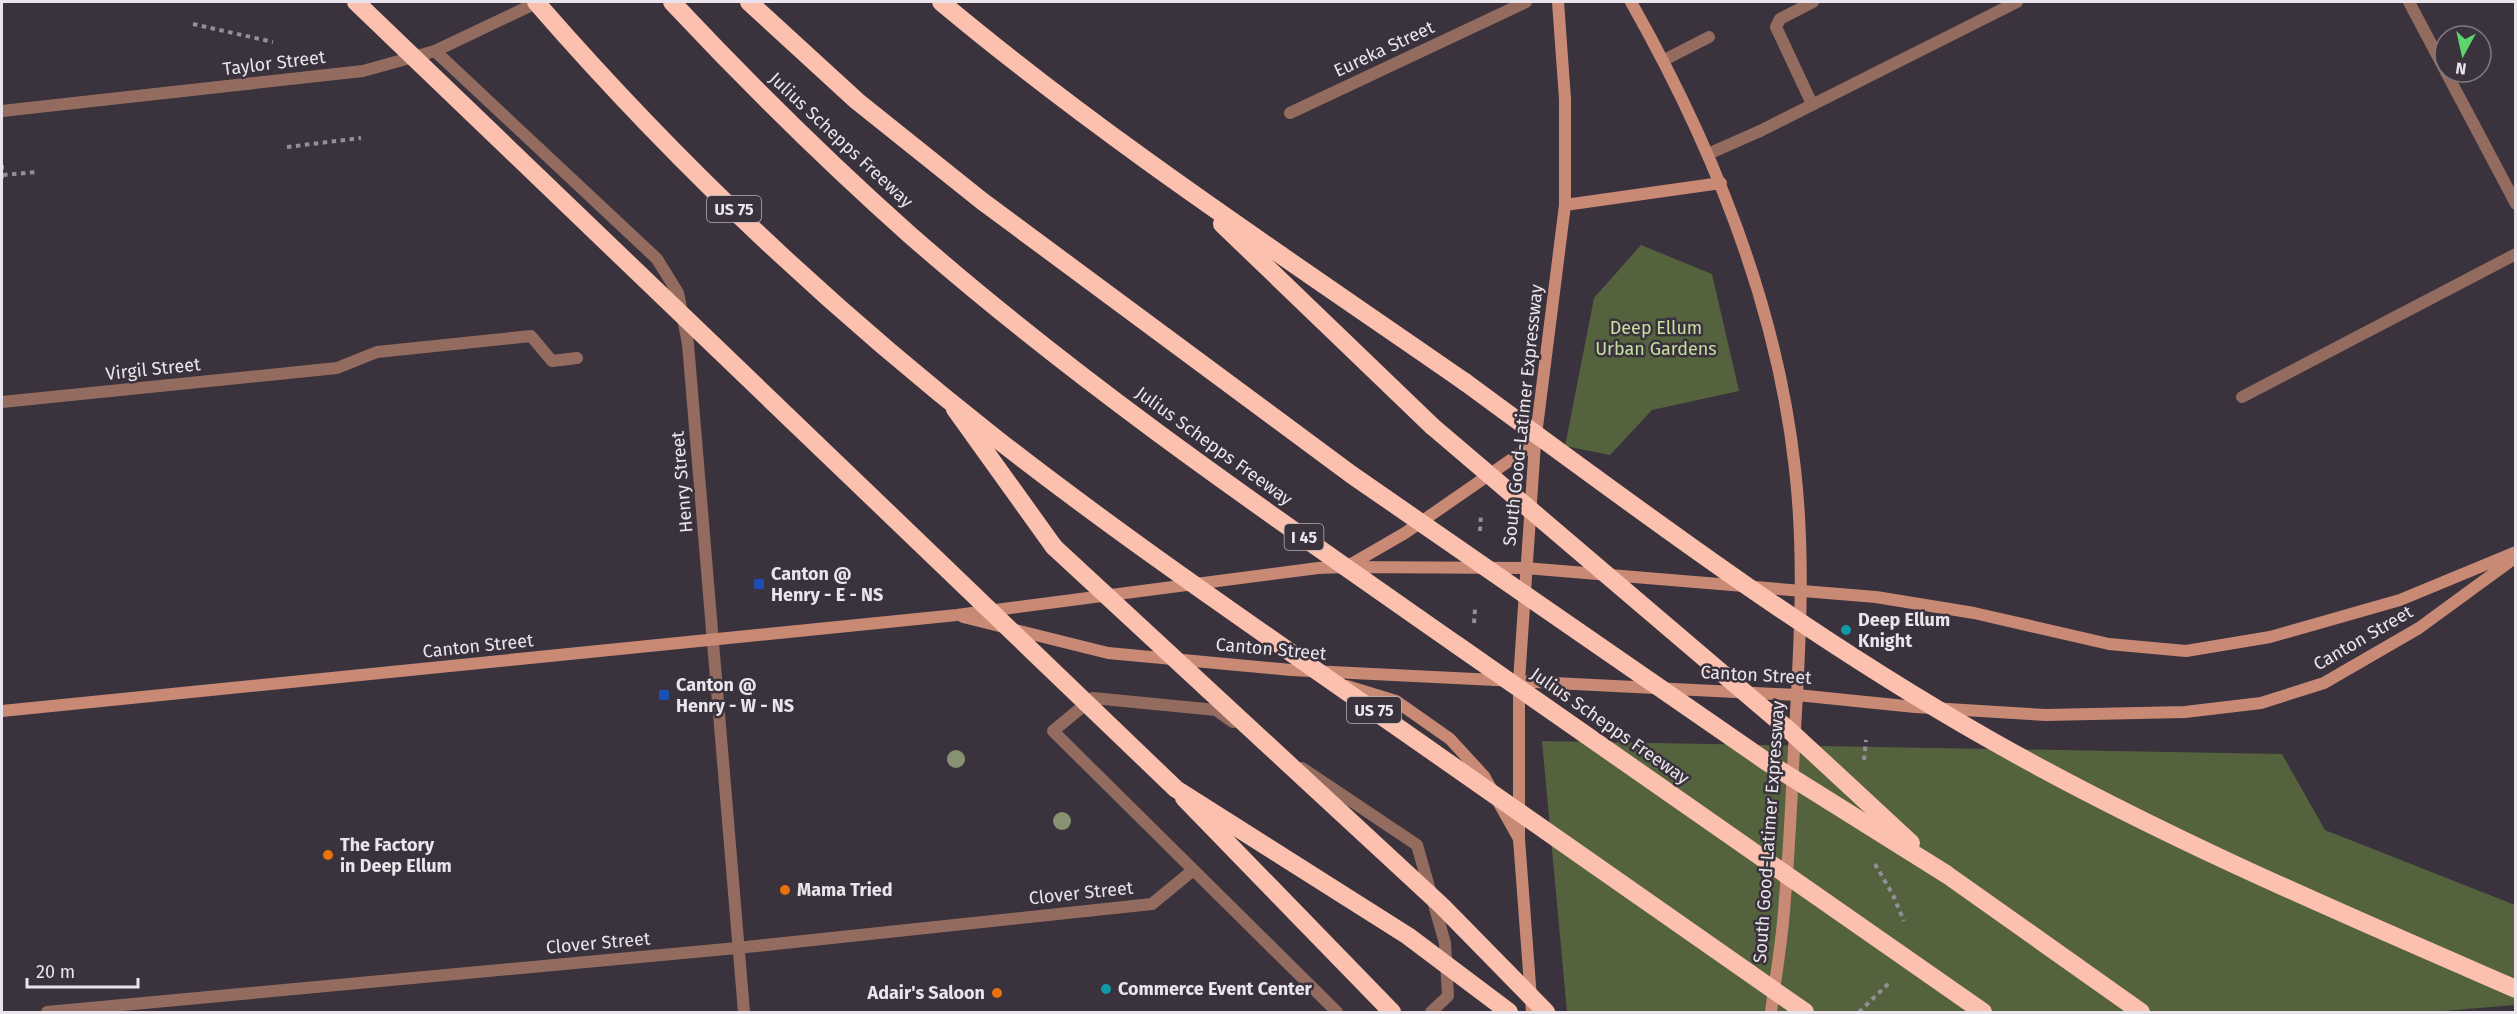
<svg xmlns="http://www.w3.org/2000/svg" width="2517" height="1014" font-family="'Fira Sans',sans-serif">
	<rect width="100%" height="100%" fill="#3a323c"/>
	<g fill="#54623e">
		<path d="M1641 245 1712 274 1739 391 1652 410 1610 455 1565 446 1594 298Z"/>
		<path d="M1542 741 2282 754 2325 830 2515 905V1005L2431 1012H1567Z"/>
	</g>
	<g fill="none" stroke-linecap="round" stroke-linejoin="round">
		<g stroke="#948e96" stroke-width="4" stroke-dasharray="4.5 4.5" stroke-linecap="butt">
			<path d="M193 24 273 42"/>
			<path d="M287 147 361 138"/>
			<path d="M2 165V179"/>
			<path d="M3 175 37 172"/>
			<path d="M1480 531 1481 513"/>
			<path d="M1474 623 1475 609"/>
			<path d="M1864 760 1866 740"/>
			<path d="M1875 864 1893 895 1904 921"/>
			<path d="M1859 1012 1890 982"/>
		</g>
		<g stroke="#936c5f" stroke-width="12">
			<path d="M1664 60 1709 37"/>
			<path d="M1812 104 1776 27 1780 19 1813 2"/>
			<path d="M1758 132 2017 2"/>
			<path d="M1708 154 1760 131"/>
			<path d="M2242 397 2516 254"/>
			<path d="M2 402 337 368 377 352 531 336 552 361 577 358"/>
			<path d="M1233 722 1216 710 1093 698 1053 731 1337 1012"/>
			<path d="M1302 768 1417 845 1445 943 1448 996 1431 1012"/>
			<path d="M47 1012 737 948 1152 904 1192 871"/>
		</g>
		<g stroke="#936c5f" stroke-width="12">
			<path d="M2409 2 2445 70"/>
			<path d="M435 51 657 259 678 293 688 344 744 1012"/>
			<path d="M2446 72 2516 204"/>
			<path d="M2 111 363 71 435 51 538 2"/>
			<path d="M1290 113 1526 2"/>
		</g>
		<g stroke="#c88975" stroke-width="12">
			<path d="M1631 2C1712 145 1777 304 1795 469 1805 557 1800 642 1795 730 1792 786 1790 842 1785 898 1783 936 1776 974 1771 1012"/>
			<path d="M1565 205 1721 183"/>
			<path d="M1348 566 1405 533 1535 443"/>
			<path d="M963 617 1108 653 1291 670 1797 695 1915 707 2046 715 2185 712 2261 703 2324 683 2419 628 2516 557"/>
			<path d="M1347 686 1396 701 1450 739 1484 776 1518 837"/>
			<path d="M2 711 957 615 1318 568 1346 567 1525 568 1876 597 1974 613 2109 644 2186 651 2270 637 2400 600 2516 552"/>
			<path d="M1532 1012 1519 839V681L1535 443 1565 205V99L1558 2"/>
		</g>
		<g stroke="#fbc0ae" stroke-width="18">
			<path d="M941 2C1106 140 1288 259 1465 382"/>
			<path d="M1222 224 1432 426"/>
			<path d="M955 409 1054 547"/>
			<path d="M1184 798 1392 1012"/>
			<path d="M1946 874 2141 1012"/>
		</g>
		<g stroke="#fbc0ae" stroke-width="18">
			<path d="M356 2 1176 789 1408 936 1509 1012"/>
			<path d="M536 2C675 162 831 309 998 440 1116 532 1240 617 1363 703 1510 806 1658 909 1805 1012"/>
			<path d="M672 2C748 83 827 161 910 235 1081 385 1271 515 1457 645 1633 767 1808 890 1983 1012"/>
			<path d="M749 2 857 101 982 201 1352 475 1767 762 1946 874"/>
			<path d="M1465 382C1634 506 1802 633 1985 737 2155 834 2336 911 2516 989"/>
			<path d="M1432 426 1790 731 1911 843"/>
			<path d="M1054 547 1442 906 1546 1012"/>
		</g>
	</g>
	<g fill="#869272">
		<circle cx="956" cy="759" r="9"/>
		<circle cx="1062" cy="821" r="9"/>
	</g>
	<g fill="#1a4fb4" stroke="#3a323c" stroke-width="2">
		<rect x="753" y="578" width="12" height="12" rx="3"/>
		<rect x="658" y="689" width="12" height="12" rx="3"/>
	</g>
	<g fill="#0f9aa8" stroke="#3a323c" stroke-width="2">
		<circle cx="1846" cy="630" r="6"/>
		<circle cx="1106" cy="989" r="6"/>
	</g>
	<g fill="#e8710a" stroke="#3a323c" stroke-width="2">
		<circle cx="328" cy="855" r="6"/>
		<circle cx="785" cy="890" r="6"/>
		<circle cx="997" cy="993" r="6"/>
	</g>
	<g text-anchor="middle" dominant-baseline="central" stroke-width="5" stroke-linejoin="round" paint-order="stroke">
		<g fill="#3a323c" stroke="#b5afb7" stroke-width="1.5">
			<rect x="707" y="196" width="54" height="26" rx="4.5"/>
			<rect x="1284.5" y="524" width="39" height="26" rx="4.5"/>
			<rect x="1347" y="697" width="54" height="26" rx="4.5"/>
		</g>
		<g font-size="16" font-weight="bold" fill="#eae5ec">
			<text x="734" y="209">US 75</text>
			<text x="1304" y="537">I 45</text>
			<text x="1374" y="710">US 75</text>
		</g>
		<g font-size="18" fill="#eae5ec" stroke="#3a323c">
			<text transform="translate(1384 49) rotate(-25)">Eureka Street</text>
			<text transform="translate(274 63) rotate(-7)">Taylor Street</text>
			<text transform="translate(841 140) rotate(43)">Julius Schepps Freeway</text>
			<text transform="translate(153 369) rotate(-6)">Virgil Street</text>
			<text transform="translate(1523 415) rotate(-84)">South Good-Latimer Expressway</text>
			<text transform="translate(1214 446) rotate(36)">Julius Schepps Freeway</text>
			<text transform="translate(682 482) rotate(-95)">Henry Street</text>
			<text transform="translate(2363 638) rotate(-30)">Canton Street</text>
			<text transform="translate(478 646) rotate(-6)">Canton Street</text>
			<text transform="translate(1271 649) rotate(5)">Canton Street</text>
			<text transform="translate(1756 675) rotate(3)">Canton Street</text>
			<text transform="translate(1610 726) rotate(35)">Julius Schepps Freeway</text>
			<text transform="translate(1769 832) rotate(-86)">South Good-Latimer Expressway</text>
			<text transform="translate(1081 893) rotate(-6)">Clover Street</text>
			<text transform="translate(598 943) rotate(-5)">Clover Street</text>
		</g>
		<g font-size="18" fill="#c5e09e" stroke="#3a323c">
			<text x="1656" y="328">Deep Ellum<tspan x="1656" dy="21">Urban Gardens</tspan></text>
		</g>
		<g font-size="18" font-weight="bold" fill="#eae5ec" stroke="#3a323c" text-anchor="start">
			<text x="771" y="574">Canton @<tspan x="771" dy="21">Henry - E - NS</tspan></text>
			<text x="1858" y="620">Deep Ellum<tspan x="1858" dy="21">Knight</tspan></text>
			<text x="676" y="685">Canton @<tspan x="676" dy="21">Henry - W - NS</tspan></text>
			<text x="340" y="845">The Factory<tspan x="340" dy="21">in Deep Ellum</tspan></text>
			<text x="797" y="890">Mama Tried</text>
			<text x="1118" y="989">Commerce Event Center</text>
			<text x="985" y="993" text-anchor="end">Adair's Saloon</text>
		</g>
	</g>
	<rect width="2517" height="1014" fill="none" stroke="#eae5ec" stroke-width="6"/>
	<g transform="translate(2463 54) rotate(188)"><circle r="28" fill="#3a323c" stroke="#807a82" stroke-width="1.5"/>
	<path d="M0-4.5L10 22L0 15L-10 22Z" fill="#5dd56d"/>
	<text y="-9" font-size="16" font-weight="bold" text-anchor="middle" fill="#eae5ec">N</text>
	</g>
	<path d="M27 978v9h111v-9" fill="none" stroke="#eae5ec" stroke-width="3"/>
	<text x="36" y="978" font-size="18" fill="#eae5ec" stroke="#3a323c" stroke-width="4.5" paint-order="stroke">20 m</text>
</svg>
